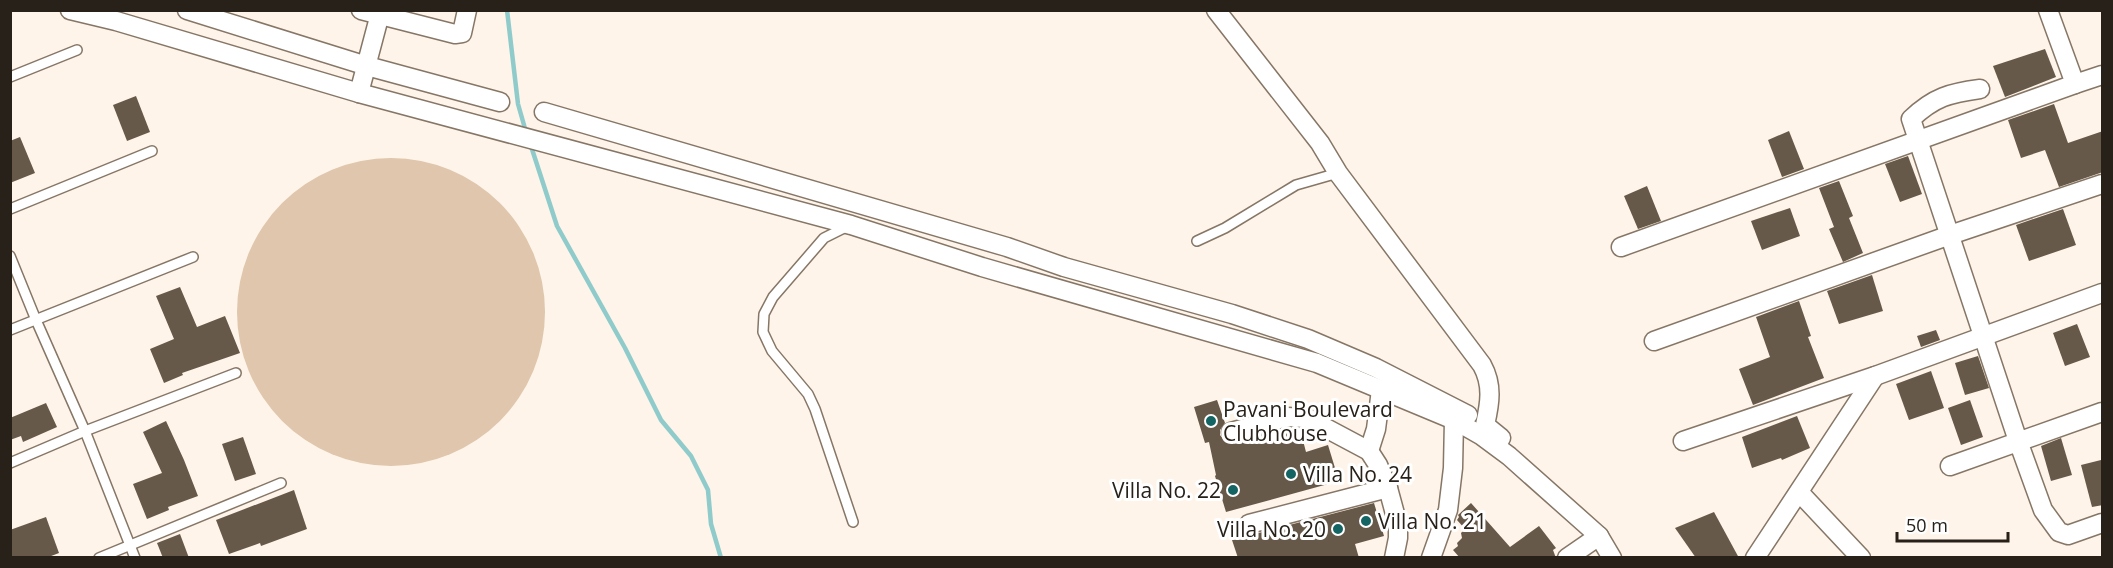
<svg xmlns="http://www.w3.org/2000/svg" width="2113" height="568" font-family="'Open Sans',sans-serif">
	<rect width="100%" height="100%" fill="#fef4e9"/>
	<circle fill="#dfc6ac" cx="391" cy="312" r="154"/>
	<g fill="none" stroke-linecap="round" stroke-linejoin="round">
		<g stroke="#8fcbca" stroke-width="4.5">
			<path d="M507 10 518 104 526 132"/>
			<path d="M530 143 557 226 625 348 661 420 691 456 708 490 711 524 721 558"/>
		</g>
	</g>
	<g fill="#675949">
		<path d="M2045 49 2056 77 2005 97 1993 66Z"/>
		<path d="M136 96 150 132 127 141 113 105Z"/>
		<path d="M2054 104 2068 143 2103 131V172L2059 187 2045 150 2021 158 2008 120Z"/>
		<path d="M1789 131 1804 169 1782 177 1768 140Z"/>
		<path d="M20 137 35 173 10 183V141Z"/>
		<path d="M1908 156 1922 194 1900 202 1885 164Z"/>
		<path d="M1839 181 1853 216 1849 218 1863 253 1843 262 1829 229 1834 227 1819 188Z"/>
		<path d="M1647 186 1661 221 1638 229 1624 196Z"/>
		<path d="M1790 208 1800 236 1762 250 1751 221Z"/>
		<path d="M2063 209 2076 245 2029 261 2016 225Z"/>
		<path d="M1872 275 1883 311 1839 324 1827 291Z"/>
		<path d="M180 287 197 327 225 316 240 353 182 373 183 375 164 383 150 349 174 339 156 296Z"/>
		<path d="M1799 301 1811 336 1808 337 1824 378 1753 405 1739 369 1770 357 1756 317Z"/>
		<path d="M2077 324 2090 357 2065 366 2053 333Z"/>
		<path d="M1936 330 1940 340 1921 347 1917 336Z"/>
		<path d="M1978 356 1989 388 1965 395 1955 363Z"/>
		<path d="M1931 371 1944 408 1909 420 1896 384Z"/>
		<path d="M1217 400 1225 423 1220 430V435L1224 440 1233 443 1288 428 1300 429 1306 452 1328 445 1339 481 1226 512 1215 476 1216 475 1209 442 1205 443 1194 407Z"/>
		<path d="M1970 400 1983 437 1961 445 1948 408Z"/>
		<path d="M46 403 57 427 23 442 21 436 10 440V418Z"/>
		<path d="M1797 416 1810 448 1782 460 1781 458 1752 468 1742 437Z"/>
		<path d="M166 421 184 460 198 496 168 507 169 510 147 519 133 484 162 473 143 432Z"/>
		<path d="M243 437 256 474 235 481 222 444Z"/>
		<path d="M2061 438 2072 475 2051 481 2041 446Z"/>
		<path d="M2101 460 2103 505 2092 507 2081 465Z"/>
		<path d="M294 490 307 529 261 546 260 543 229 554 216 520Z"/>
		<path d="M1374 503 1384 536 1355 544 1359 558H1238L1232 540Z"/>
		<path d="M1471 503 1510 547 1539 526 1556 548 1553 550 1556 558H1460L1453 550 1458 546 1457 543 1462 538 1461 533 1465 529 1457 520 1459 517 1458 515Z"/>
		<path d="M1714 512 1739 558H1696L1675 528Z"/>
		<path d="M46 517 59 553 46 558H10V530Z"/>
		<path d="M180 534 189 558H163L157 543Z"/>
	</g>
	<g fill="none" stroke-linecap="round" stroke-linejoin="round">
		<g stroke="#867666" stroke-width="12">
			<g id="lane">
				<path d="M10 77 77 50"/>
				<path d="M10 209 152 151"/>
				<path d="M848 226 824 238 773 297 764 314 763 332 772 351 808 394 815 409 853 522"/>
				<path d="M1197 241 1225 228 1296 185 1338 173"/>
				<path d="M10 256 36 320 85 431 135 558"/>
				<path d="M10 330 193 257"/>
				<path d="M10 463 85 431 236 373"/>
				<path d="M99 558 281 483"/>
			</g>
		</g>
		<g stroke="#867666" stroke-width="21">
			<g id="street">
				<path d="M70 10 116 21 359 93 851 225 982 267 1317 363 1454 420 1482 436 1509 456 1599 536 1612 558"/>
				<path d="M187 10 367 66 500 102"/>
				<path d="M361 10 455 34 462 33 467 10"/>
				<path d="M1216 10 1320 143 1338 173 1482 365C1493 385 1490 403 1485 425L1501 438"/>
				<path d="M2075 84 2102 75"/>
				<path d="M1980 89C1950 93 1934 97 1911 119L2018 441 2043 510 2059 532 2068 535 2102 523"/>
				<path d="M359 93 381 10"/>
				<path d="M544 112 1007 247 1064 267 1232 314 1308 339 1376 368 1468 415"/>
				<path d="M1621 247 2075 84 2048 10"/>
				<path d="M1654 341 1950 235 2102 184"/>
				<path d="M1231 432 1287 417 1307 418 1369 451 1378 465 1388 488 1398 525V538L1394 558"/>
				<path d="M1683 441 1875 376 2102 293"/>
				<path d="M1369 451 1376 429 1381 390"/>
				<path d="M1950 466 2102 412"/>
				<path d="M1799 492 1861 558"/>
				<path d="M1249 524 1388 488"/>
				<path d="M1431 558 1448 510 1453 468 1454 420"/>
				<path d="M1567 558 1599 536"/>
				<path d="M1755 558 1875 376"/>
			</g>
		</g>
		<use href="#lane" stroke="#fff" stroke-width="9"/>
		<use href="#street" stroke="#fff" stroke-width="18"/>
	</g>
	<g fill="#156464" stroke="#fff" stroke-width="2">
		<circle cx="1211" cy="421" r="6"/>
		<circle cx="1291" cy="474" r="6"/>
		<circle cx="1233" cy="490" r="6"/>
		<circle cx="1366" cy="521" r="6"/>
		<circle cx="1338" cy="529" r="6"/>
	</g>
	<g text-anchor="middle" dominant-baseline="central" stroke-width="6" stroke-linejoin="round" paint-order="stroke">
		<g font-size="21" fill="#27211a" stroke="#fff" text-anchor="start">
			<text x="1223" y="409">Pavani Boulevard<tspan x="1223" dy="24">Clubhouse</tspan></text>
			<text x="1303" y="474">Villa No. 24</text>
			<text x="1221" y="490" text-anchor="end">Villa No. 22</text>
			<text x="1378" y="521">Villa No. 21</text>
			<text x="1326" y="529" text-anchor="end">Villa No. 20</text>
		</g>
	</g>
	<rect width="2113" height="568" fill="none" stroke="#27211a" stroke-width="24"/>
	<path d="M1897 532v9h111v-9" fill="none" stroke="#27211a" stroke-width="3"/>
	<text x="1906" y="532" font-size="18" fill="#27211a" stroke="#ffffff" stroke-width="4.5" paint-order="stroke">50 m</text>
</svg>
